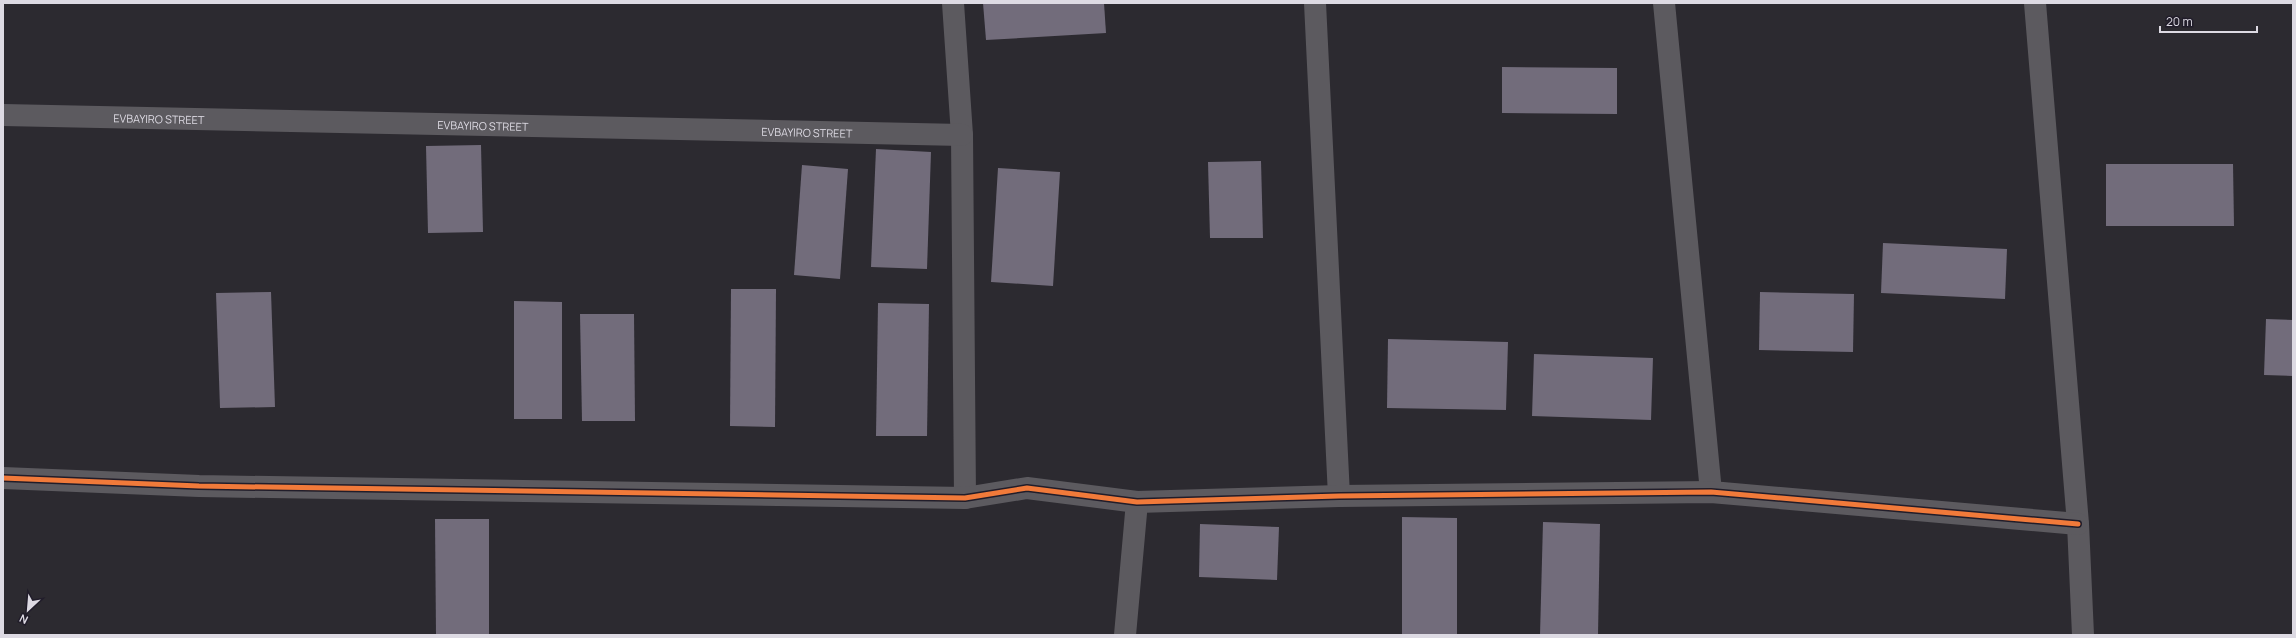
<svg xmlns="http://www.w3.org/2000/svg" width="2296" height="638" font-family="Manrope,sans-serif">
	<rect width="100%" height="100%" fill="#2c2a30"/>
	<g fill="#726c7b">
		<path d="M983 3H1104L1106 33 986 40Z"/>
		<path d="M1502 67 1617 68V114L1502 113Z"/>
		<path d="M481 145 483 232 428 233 426 146Z"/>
		<path d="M876 149 931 152 927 269 871 267Z"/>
		<path d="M1261 161 1263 238H1210L1208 162Z"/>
		<path d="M2106 164H2233L2234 226H2106Z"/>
		<path d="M802 165 848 169 840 279 794 275Z"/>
		<path d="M998 168 1060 172 1053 286 991 282Z"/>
		<path d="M1883 243 2007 249 2005 299 1881 293Z"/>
		<path d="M731 289H776L775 427 730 426Z"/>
		<path d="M271 292 275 407 220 408 216 293Z"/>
		<path d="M1760 292 1854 294 1853 352 1759 350Z"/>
		<path d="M514 301 562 302V419H514Z"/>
		<path d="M878 303 929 304 927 436H876Z"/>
		<path d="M580 314H634L635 421H582Z"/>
		<path d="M2266 319 2293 320V376L2264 375Z"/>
		<path d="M1388 339 1508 342 1506 410 1387 408Z"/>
		<path d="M1534 354 1653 358 1651 420 1532 416Z"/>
		<path d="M1402 517 1457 518V635H1402Z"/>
		<path d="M435 519H489V635H436Z"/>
		<path d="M1543 522 1600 524 1598 635H1540Z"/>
		<path d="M1200 524 1279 527 1277 580 1199 577Z"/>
	</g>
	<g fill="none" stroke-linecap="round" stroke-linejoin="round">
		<g stroke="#5c5a5f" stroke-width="22">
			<path d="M953 3 962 135 965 498"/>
			<path d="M1315 3 1339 496"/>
			<path d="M1664 3 1711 492"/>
			<path d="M2035 3 2078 524 2083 635"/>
			<path id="s1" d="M3 115 962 135"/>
			<path d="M3 478 199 486 965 498 1027 488 1137 502 1339 496 1711 492 2078 524"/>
			<path d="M1125 635 1137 502"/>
		</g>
		<g stroke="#211d2a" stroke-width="8">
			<path id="cycleway" d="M3 478 199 486 965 498 1027 488 1137 502 1339 496 1711 492 2078 524"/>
		</g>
		<use href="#cycleway" stroke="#f17a3a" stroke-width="5"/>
	</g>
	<g text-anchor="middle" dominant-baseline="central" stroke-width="4" stroke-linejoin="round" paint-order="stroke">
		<g font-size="11" fill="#dddae3" stroke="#211d2a">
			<text stroke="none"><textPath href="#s1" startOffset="156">EVBAYIRO STREET</textPath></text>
			<text stroke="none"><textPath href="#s1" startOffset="480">EVBAYIRO STREET</textPath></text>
			<text stroke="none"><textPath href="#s1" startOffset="804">EVBAYIRO STREET</textPath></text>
		</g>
	</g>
	<rect width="2296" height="638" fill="none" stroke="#dddae3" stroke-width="8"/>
	<g transform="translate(28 610) rotate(206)" stroke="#211d2a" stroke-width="3" paint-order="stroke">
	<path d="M0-3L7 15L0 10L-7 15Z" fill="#dddae3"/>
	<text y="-6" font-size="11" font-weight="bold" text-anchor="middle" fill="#dddae3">N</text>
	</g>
	<path d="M2160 26v6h97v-6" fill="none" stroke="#dddae3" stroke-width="2"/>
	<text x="2166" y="26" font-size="12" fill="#dddae3" stroke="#211d2a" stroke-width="3" paint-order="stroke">20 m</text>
</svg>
